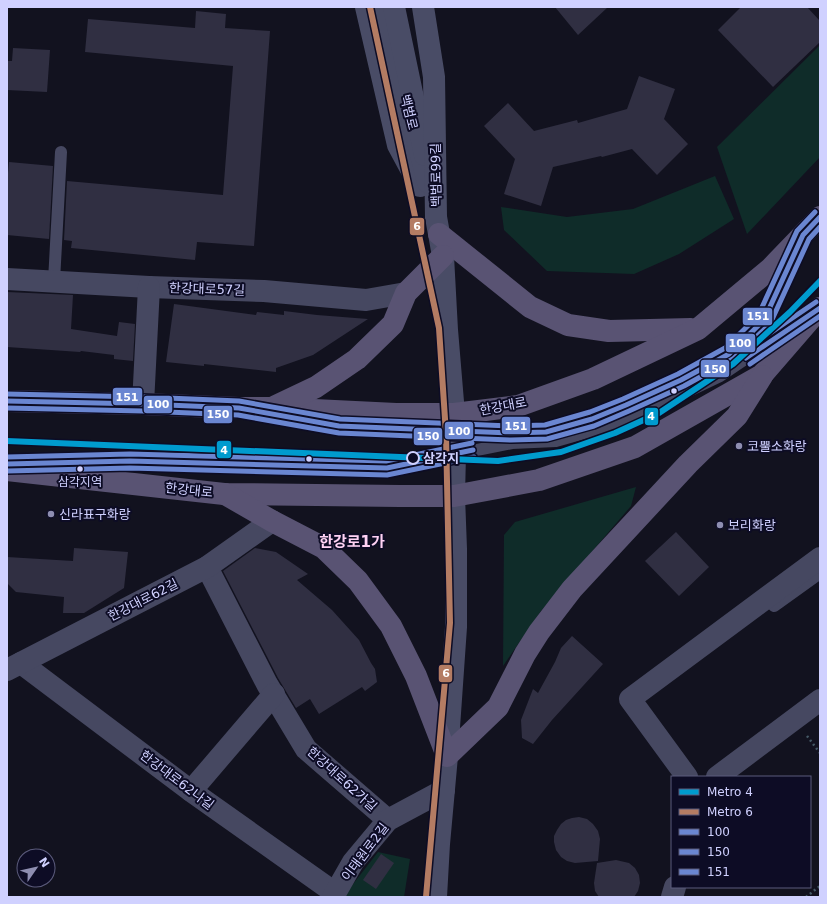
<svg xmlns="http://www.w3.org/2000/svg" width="827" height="904" font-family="'DejaVu Sans','Noto Sans KR',sans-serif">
	<rect width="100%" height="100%" fill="#12121f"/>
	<g fill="#0f2c29">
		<path d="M820 45V157L747 234 717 147Z"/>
		<path d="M715 176 734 219 679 254 634 274 547 271 504 230 501 207 567 217 633 209Z"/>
		<path d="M636 487 631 506 541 611 503 666 504 535 515 522Z"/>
		<path d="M378 852 410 859 404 897H343Z"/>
	</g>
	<g fill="#302f42">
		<path d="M555 7H608L578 35Z"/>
		<path d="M741 7H807L820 21V42L773 87 718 30Z"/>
		<path d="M196 11 226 14 225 28 270 31 254 246 197 242 195 260 71 248 72 241 64 240 67 181 223 195 233 66 85 52 88 19 195 28Z"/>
		<path d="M13 48 50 50 47 92 7 90V61H12Z"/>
		<path d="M639 76 675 89 664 119 688 144 657 175 632 149 602 157 601 156 553 167 541 206 504 194 515 159 484 126 508 103 534 131 577 120 578 123 627 109Z"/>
		<path d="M9 162 53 166 49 239 7 235V184Z"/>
		<path d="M7 292 73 295 71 329 117 336 119 322 135 324 133 361 114 359V355L81 351 80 352 7 347Z"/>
		<path d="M174 304 256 315 257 312 284 315V311L317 315 368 319 313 355 276 368V372L204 364V366L166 362Z"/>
		<path d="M676 532 709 567 679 596 645 561Z"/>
		<path d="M74 548 128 552 124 588 84 613H63L64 597 16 592 7 583V557L73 561Z"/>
		<path d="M255 548 276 552 308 574 297 580 332 610 359 640 371 663 375 669 377 682 365 691 362 687 319 714 310 699 296 708 278 678 223 571Z"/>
		<path d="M572 636 603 664 552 720 533 744 522 738 521 720 533 689 538 693 555 662 561 648Z"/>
		<path d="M579 817 587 819 593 824 598 831 600 839 598 861 575 863 567 861 561 857 556 850 554 842V836L557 830 561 824 566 820 572 818Z"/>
		<path d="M381 854 394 863 376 889 363 880Z"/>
		<path d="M616 860 629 863 635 868 639 875 640 883 638 891 634 897H599L595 891 594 883 597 863Z"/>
	</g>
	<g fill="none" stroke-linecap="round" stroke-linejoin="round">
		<g stroke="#455966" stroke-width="2.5" stroke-dasharray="2 3" stroke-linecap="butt">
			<path d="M807 736 820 753"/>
			<path d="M806 897 820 886"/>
		</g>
		<g stroke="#464861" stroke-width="12">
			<path d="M54 281 61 152"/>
			<path d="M296 418 339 426 511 433 546 432 592 419 681 380 729 354 764 320 796 250"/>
			<path d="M26 463 130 461 387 468 512 443 556 441 602 428 655 407 720 376 797 324"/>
			<path d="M774 606 820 573"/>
		</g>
		<g stroke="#464861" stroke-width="22">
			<path d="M7 279 149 287 264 291 366 300 406 293"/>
			<path d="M143 404 149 287"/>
			<path d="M207 567 267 684 306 749 388 820"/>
			<path d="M21 663 191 791 335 893"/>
			<path d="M7 670 207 567 272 521"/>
			<path d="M687 777 630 699 820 558"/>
			<path d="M717 777 820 700"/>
			<path d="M191 791 274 694"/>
			<path d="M333 897 353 862 388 820 444 790"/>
			<path d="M672 897 675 887"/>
		</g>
		<g stroke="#494c66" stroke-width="22">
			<path d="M366 7 398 145 420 186"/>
			<path d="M383 7 428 182"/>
			<path d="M394 7 425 155"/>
			<path d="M423 7 434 77 436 217 443 256 447 330 454 414 455 454 454 496 456 549V627L447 756 439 844 436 897"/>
		</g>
		<g stroke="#595373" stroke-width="22">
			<path d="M439 234 530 307 568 325 609 331 691 329"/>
			<path d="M7 401 143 404 239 408H273L396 414H454L518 406 593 379 698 329 770 269 820 217"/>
			<path d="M276 406 316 387 357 359 393 324 406 293 443 256"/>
			<path d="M7 470 224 494 400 496H454L539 480 635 447 762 375 820 308"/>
			<path d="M225 494 272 521 324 548 358 581 391 626 416 676 447 756 498 707 525 654 539 632 572 589 688 464 737 416 762 376"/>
		</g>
		<g stroke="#0d0c25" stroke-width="8">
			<g id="bus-1">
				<path d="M746 358 820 308"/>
				<path d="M7 401 143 404 239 408 339 426 511 433 546 432 592 419 626 405 681 380 729 354 764 320 803 235 820 217"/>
				<path d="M7 464 130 461 387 468 473 450"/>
			</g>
		</g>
		<g stroke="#0d0c25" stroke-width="8">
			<g id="bus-2">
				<path d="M750 364 820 316"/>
				<path d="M7 408 143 411 238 415 339 433 511 440 547 439 594 426 629 411 684 386 733 359 770 324 809 239 820 227"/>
				<path d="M7 471 130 468 387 475 474 457"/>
			</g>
		</g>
		<g stroke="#0d0c25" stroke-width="8">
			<g id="bus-3">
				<path d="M742 352 816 302"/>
				<path d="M7 394 143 397 239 401 340 419 511 426 545 425 590 412 623 399 678 374 725 348 758 316 797 231 815 212"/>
				<path d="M7 457 130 454 386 461 472 443"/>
			</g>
		</g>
		<use href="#bus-1" stroke="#6a86d1" stroke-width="5"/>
		<use href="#bus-2" stroke="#6a86d1" stroke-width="5"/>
		<use href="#bus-3" stroke="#6a86d1" stroke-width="5"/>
		<g stroke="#0d0c25" stroke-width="9">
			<path id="metro-1" d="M7 441 498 461 561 452 615 433 659 413 733 364 790 312 820 281"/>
		</g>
		<g stroke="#0d0c25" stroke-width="9">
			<path id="metro-2" d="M370 7 439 328 446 434 450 623 426 897"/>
		</g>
		<use href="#metro-1" stroke="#009bce" stroke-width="6"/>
		<use href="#metro-2" stroke="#b47c63" stroke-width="6"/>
	</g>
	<g fill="#d0d1ff" stroke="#0d0c25" stroke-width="1.5">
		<circle cx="674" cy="391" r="3.5"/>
		<circle cx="309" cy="459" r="3.5"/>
		<circle cx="80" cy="469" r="3.5"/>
	</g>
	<g fill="#8e8eb1" stroke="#0d0c25" stroke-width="1.5">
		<circle cx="739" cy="446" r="4"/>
		<circle cx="51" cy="514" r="4"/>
		<circle cx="720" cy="525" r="4"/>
	</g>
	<circle fill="#0d0c25" stroke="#d0d1ff" stroke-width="2" cx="413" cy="458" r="6"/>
	<g text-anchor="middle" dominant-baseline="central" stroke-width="4" stroke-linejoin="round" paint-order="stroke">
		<g font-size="12" fill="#d0d1ff" stroke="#0d0c25">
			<text x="80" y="482">삼각지역</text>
		</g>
		<g font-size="13" fill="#d0d1ff" stroke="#0d0c25">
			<text transform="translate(409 112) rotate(76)">백범로</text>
			<text transform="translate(436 175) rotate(-91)">백범로99길</text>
			<text transform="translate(207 289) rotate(2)">한강대로57길</text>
			<text transform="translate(503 406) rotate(-11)">한강대로</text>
			<text transform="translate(189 490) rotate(6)">한강대로</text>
			<text transform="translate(143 600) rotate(-27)">한강대로62길</text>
			<text transform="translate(342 779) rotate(42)">한강대로62가길</text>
			<text transform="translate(177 780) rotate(37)">한강대로62나길</text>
			<text transform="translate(365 852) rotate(-53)">이태원로2길</text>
		</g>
		<g font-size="13" fill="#d0d1ff" stroke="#0d0c25" text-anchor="start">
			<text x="747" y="446">코뿔소화랑</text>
			<text x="59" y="514">신라표구화랑</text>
			<text x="728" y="525">보리화랑</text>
		</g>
		<g font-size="13" font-weight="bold" fill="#d0d1ff" stroke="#0d0c25" text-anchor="start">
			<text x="423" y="458">삼각지</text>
		</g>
		<g font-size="15" font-weight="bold" fill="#ffd2f4" stroke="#0d0c25">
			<text x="352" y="542">한강로1가</text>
		</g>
	</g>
	<g stroke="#0d0c25" stroke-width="1.5">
		<rect x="409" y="217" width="16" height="19" rx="4" fill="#b47c63"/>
		<rect x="742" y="307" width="31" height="19" rx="4" fill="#6a86d1"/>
		<rect x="725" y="333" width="31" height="20" rx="4" fill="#6a86d1"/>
		<rect x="700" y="359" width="30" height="19" rx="4" fill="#6a86d1"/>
		<rect x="112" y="387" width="31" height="19" rx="4" fill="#6a86d1"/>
		<rect x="143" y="395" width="30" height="19" rx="4" fill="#6a86d1"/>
		<rect x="203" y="405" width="30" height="19" rx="4" fill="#6a86d1"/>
		<rect x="644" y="407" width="15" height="19" rx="4" fill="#009bce"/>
		<rect x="501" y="416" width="30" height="19" rx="4" fill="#6a86d1"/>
		<rect x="444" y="421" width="30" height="19" rx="4" fill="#6a86d1"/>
		<rect x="413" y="427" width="30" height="19" rx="4" fill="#6a86d1"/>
		<rect x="216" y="440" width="16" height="19" rx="4" fill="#009bce"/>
		<rect x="438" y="664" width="15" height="19" rx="4" fill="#b47c63"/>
	</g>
	<g font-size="11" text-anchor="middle" font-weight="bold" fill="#fff">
		<text x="417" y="230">6</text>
		<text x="758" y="320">151</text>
		<text x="740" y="347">100</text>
		<text x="715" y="373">150</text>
		<text x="127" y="401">151</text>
		<text x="158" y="408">100</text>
		<text x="218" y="418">150</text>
		<text x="651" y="420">4</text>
		<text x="516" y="430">151</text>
		<text x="459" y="435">100</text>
		<text x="428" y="440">150</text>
		<text x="224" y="454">4</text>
		<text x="446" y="677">6</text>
	</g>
	<rect width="827" height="904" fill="none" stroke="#d0d1ff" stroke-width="16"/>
	<rect x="671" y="776" width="140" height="112" fill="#0d0c25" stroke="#5b5b7c"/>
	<rect x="679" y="789" width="20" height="6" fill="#009bce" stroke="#5b5b7c"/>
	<text x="707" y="796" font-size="12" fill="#d0d1ff">Metro 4</text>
	<rect x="679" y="809" width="20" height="6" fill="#b47c63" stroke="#5b5b7c"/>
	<text x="707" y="816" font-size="12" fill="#d0d1ff">Metro 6</text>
	<rect x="679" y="829" width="20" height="6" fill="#6a86d1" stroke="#5b5b7c"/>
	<text x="707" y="836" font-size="12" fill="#d0d1ff">100</text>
	<rect x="679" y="849" width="20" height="6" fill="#6a86d1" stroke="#5b5b7c"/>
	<text x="707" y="856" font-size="12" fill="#d0d1ff">150</text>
	<rect x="679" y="869" width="20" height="6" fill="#6a86d1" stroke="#5b5b7c"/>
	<text x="707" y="876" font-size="12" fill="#d0d1ff">151</text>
	<g transform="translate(36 868) rotate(56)"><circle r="19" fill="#0d0c25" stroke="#5b5b7c"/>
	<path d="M0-3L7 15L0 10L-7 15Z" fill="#8e8eb1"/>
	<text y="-6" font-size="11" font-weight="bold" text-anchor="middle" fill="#d0d1ff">N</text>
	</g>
</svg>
